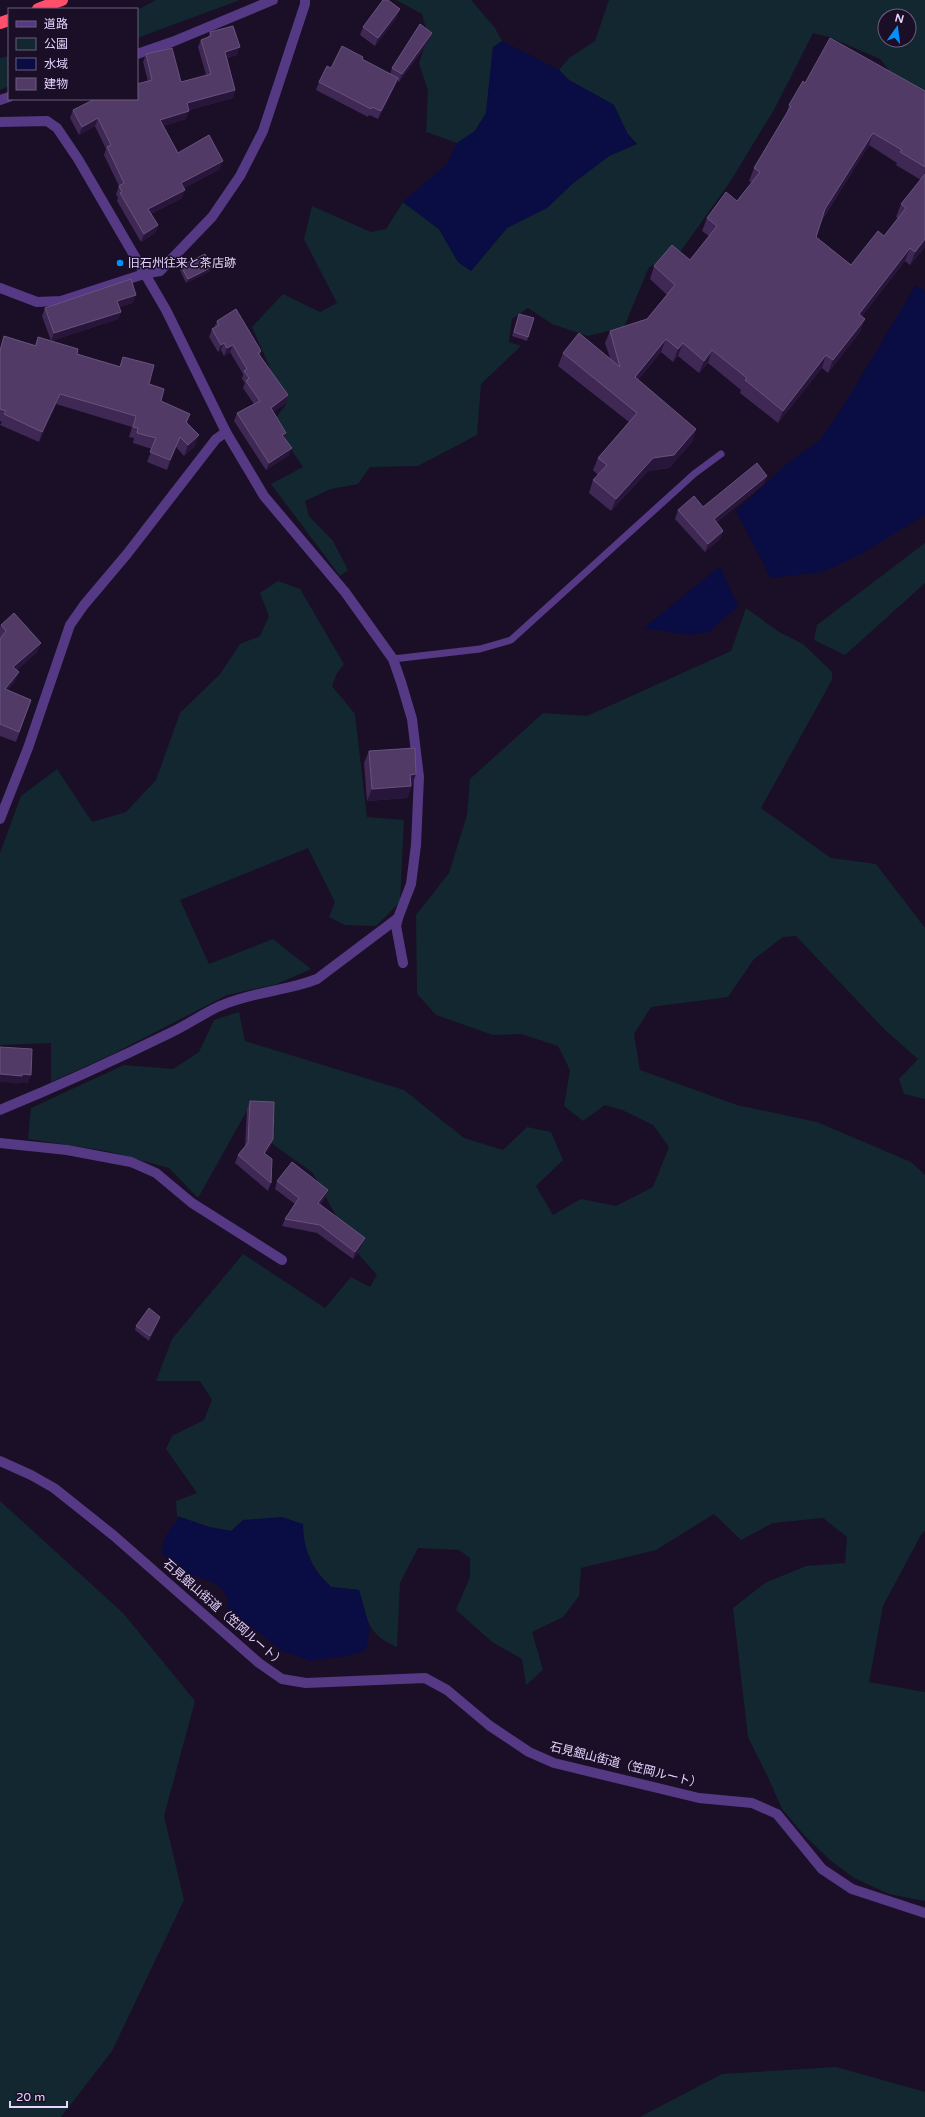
<svg xmlns="http://www.w3.org/2000/svg" width="925" height="2117" font-family="'Varela Round','Noto Sans JP',sans-serif">
	<rect width="100%" height="100%" fill="#1a0f26"/>
	<g fill="#122730" fill-rule="evenodd">
		<path d="M156 0H240L137 38V10Z"/>
		<path d="M396 0H471L495 28 502 41 493 48 486 113 475 131 457 143 426 132 428 91 419 63 428 36 422 14Z"/>
		<path d="M609 0H925V101L906 91 880 59 829 37 813 33 775 108 730 182 678 255 649 267 624 327 588 336 552 324 528 308 512 319 509 342 521 346 481 384 477 435 418 466 370 467 358 484 331 489 305 501 309 516 333 541 348 570 340 576 271 484 303 467 273 422 286 404 252 327 283 294 320 312 337 303 304 239 312 206 371 232 386 229 403 202 439 229 458 262 471 271 507 228 547 208 572 184 609 156 637 144 627 133 614 105 569 80 559 70 569 58 595 41ZM885 16H909V40H885Z"/>
		<path d="M9 56V86L0 90V58Z"/>
		<path d="M925 543V583L845 655 814 640 817 625Z"/>
		<path d="M278 581 300 589 344 664 337 673 332 686 355 714 367 817 404 820 400 902 376 926 345 925 329 917 335 902 308 848 180 900 209 964 273 939 311 969 277 984 227 995 111 1055 51 1082V1043L0 1045V853L21 796 57 769 92 822 126 812 156 780 180 713 220 674 240 644 260 636 269 616 260 593Z"/>
		<path d="M746 608 779 632 803 644 832 672V680L761 808 831 858 876 864 925 928V1099L904 1094 899 1079 918 1059 885 1030 796 936 783 937 754 959 728 997 651 1007 634 1034 640 1070 737 1105 817 1122 911 1162 925 1175V1531L922 1533 883 1606 869 1682 925 1692V1901L889 1894 854 1878 830 1860 804 1835 782 1809 767 1775 748 1737 733 1608 765 1583 806 1566 845 1563 847 1537 823 1518 773 1523 741 1540 714 1514 656 1550 581 1568 579 1596 563 1617 532 1632 543 1670 526 1685 522 1659 492 1642 456 1610 470 1577V1558L459 1550 418 1548 400 1583 397 1647C366 1634 368 1620 359 1590L331 1587 315 1570 304 1544 209 1527 177 1516 176 1501 197 1493 166 1449 172 1436 204 1420 212 1400 200 1381H156L172 1339 243 1254 325 1308 351 1277 370 1287 377 1275 353 1248 313 1173 271 1143 275 1128 261 1109 250 1105 198 1198 169 1168 107 1151 28 1139 31 1108 124 1065 173 1069 199 1052 214 1020 239 1012 245 1041 404 1090 464 1138 503 1150 527 1127 551 1132 563 1160 536 1186 553 1215 581 1199 616 1206 653 1187 669 1147 653 1125 622 1110 605 1105 583 1121 564 1106 570 1070 558 1046 521 1034 493 1035 436 1015 417 994 416 915 449 873 467 815 470 779 543 713 587 716 731 651Z"/>
		<path d="M0 1501 123 1613 195 1701 164 1816 184 1900 112 2051 61 2117H0Z"/>
		<path d="M836 2067 925 2092V2117H640L722 2074Z"/>
	</g>
	<g fill="#0a0c44">
		<path d="M502 41 559 70 569 80 614 105 627 133 637 144 609 156 572 184 547 208 507 228 471 271 458 262 439 229 403 202 447 164 457 143 475 131 486 113 493 47Z"/>
		<path d="M916 285 925 291V515L861 554 823 572 771 578 736 511 790 461 819 441 841 410Z"/>
		<path d="M720 566 738 606 709 632 690 635 644 628Z"/>
		<path d="M180 1517 209 1527 231 1531 243 1520 282 1517 303 1524C304 1552 311 1567 331 1587L359 1590 370 1629 366 1650 352 1655 311 1661 282 1651 245 1622 226 1617C237 1582 202 1580 179 1570 172 1567 167 1558 162 1553 162 1539 171 1527 180 1517Z"/>
	</g>
	<g fill="none" stroke-linecap="round" stroke-linejoin="round">
		<path stroke="#553985" stroke-width="7" d="M393 659 480 649 511 640 694 474 721 454"/>
		<g stroke="#553985" stroke-width="10">
			<path d="M137 54 172 42 273 0"/>
			<path d="M0 100 9 97"/>
			<path d="M0 122 47 121 57 128 78 159 166 310 226 432 216 439 127 554 84 605 70 625 28 748 0 819"/>
			<path d="M0 288 37 302 61 301 144 274 160 271 212 217 240 176 263 131 305 4V0"/>
			<path d="M226 432 264 496 345 592 393 659 401 682 412 719 419 777 416 845 411 884 398 918 396 926 403 963"/>
			<path d="M0 1110C58 1086 115 1060 172 1032 189 1024 204 1013 220 1006 252 992 286 991 317 979L398 918"/>
			<path d="M0 1143 67 1150 131 1162 156 1173 192 1203 282 1260"/>
			<path d="M0 1461 31 1475 54 1488 113 1535 259 1663 282 1679 306 1683 425 1678 447 1690 490 1726 529 1752 554 1763 699 1798 752 1803 777 1814 822 1869 852 1889 925 1913"/>
		</g>
		<g stroke="#ff4f6a" stroke-width="12">
			<path d="M38 9 62 0"/>
			<path d="M0 23 9 20"/>
		</g>
	</g>
	<g fill="#3f2854" fill-rule="evenodd">
		<path d="M397 17 375 46 360 35 363 27Z"/>
		<path d="M210 32 237 55 227 58 235 90 233 98 189 110 186 119 163 126 178 153 220 169 184 188 182 198 151 214 158 225 155 233 141 242 117 201 118 198 116 194 119 186 104 155 106 149 95 126 79 135 70 118 73 110 148 81 143 62 146 54 181 82 206 75 198 47 201 40 208 37Z"/>
		<path d="M432 33 429 41 399 82 397 80 395 86 378 119 369 115 368 117 316 90 319 82 363 57 362 60 390 74 392 68Z"/>
		<path d="M805 83 925 91V247L910 265 905 261 862 316 860 332 828 373 822 368 778 423 740 393 741 390 708 363 699 373 678 356 673 362 661 352 638 380 696 429 692 442 669 468 648 471 611 511 589 493 593 480 598 475 593 470 598 458 629 422 558 366 563 353 610 358 605 343 610 331 647 319 667 295 650 279 654 266 690 260 709 236 702 231 707 218 737 201 752 183 749 181 754 168 786 115 789 105ZM869 145 897 163 896 165 921 180 901 204 896 217 898 218 884 236 851 265 816 237 822 220Z"/>
		<path d="M181 266 210 271 186 283 180 270Z"/>
		<path d="M133 303 119 307 121 312 118 319 51 341 42 316 45 308Z"/>
		<path d="M519 314 534 318 527 341 512 336Z"/>
		<path d="M217 321 261 351 260 355 286 403 273 412 284 438 289 455 266 470 234 421 237 413 254 404 243 388 245 383 242 379 243 374 230 352 224 356 221 350 218 352 209 337 212 329 214 328Z"/>
		<path d="M4 336 35 345 38 337 77 354 120 366 123 357 149 384 161 401 190 414 187 423 195 446 184 456 176 447 167 470 147 462 152 449 133 443 134 438 129 437 132 427 56 404 39 442 0 425 2 422 0 421V348Z"/>
		<path d="M764 484 717 522 723 531 720 539 705 552 675 519 678 510 703 507Z"/>
		<path d="M1 625 37 652 17 670 15 681 8 690 31 700 16 742 0 736V627Z"/>
		<path d="M369 751 416 774 407 798 367 801 364 763Z"/>
		<path d="M250 1101 273 1139 270 1147 265 1154 271 1183 268 1191 235 1163 238 1155 245 1146 247 1109Z"/>
		<path d="M277 1181 328 1190 325 1198 320 1205 365 1238 362 1246 353 1259 317 1233 282 1226 285 1219 295 1204 275 1189Z"/>
		<path d="M159 1321 149 1341 135 1330 136 1326Z"/>
	</g>
	<g fill="#28163a">
		<path d="M400 9 397 17 375 46 378 38Z"/>
		<path d="M432 33 429 41 399 82 402 74Z"/>
		<path d="M240 47 237 55 222 60 225 52Z"/>
		<path d="M398 78 395 86 378 119 381 111Z"/>
		<path d="M235 90 233 98 184 111 187 103Z"/>
		<path d="M189 111 186 119 157 128 160 120Z"/>
		<path d="M98 118 95 126 79 135 82 127Z"/>
		<path d="M873 133 869 145 820 222 825 209Z"/>
		<path d="M223 161 220 169 178 191 181 183Z"/>
		<path d="M185 190 182 198 145 217 148 209Z"/>
		<path d="M158 225 155 233 141 242 144 234Z"/>
		<path d="M925 239V247L910 265 915 252Z"/>
		<path d="M910 248 905 261 854 326 859 314Z"/>
		<path d="M212 267 210 271 186 283 188 279Z"/>
		<path d="M136 295 133 303 115 308 117 301Z"/>
		<path d="M121 312 118 319 51 341 54 333Z"/>
		<path d="M865 319 860 332 828 373 833 360Z"/>
		<path d="M666 339 661 352 630 390 635 377Z"/>
		<path d="M224 343 221 350 218 352 221 345Z"/>
		<path d="M683 343 678 356 673 362 678 349Z"/>
		<path d="M233 345 230 352 224 356 227 348Z"/>
		<path d="M712 350 708 363 699 373 704 361Z"/>
		<path d="M826 355 822 368 778 423 783 411Z"/>
		<path d="M60 394 56 404 39 442 42 432Z"/>
		<path d="M288 395 286 403 268 416 271 408Z"/>
		<path d="M696 429 692 442 669 468 648 471 611 511 616 499 653 458Z"/>
		<path d="M286 433 283 441 282 435Z"/>
		<path d="M199 435 195 446 184 456 188 445Z"/>
		<path d="M180 437 176 447 167 470 170 460Z"/>
		<path d="M292 448 289 455 266 470 269 463Z"/>
		<path d="M767 476 764 484 711 527 714 519Z"/>
		<path d="M723 531 720 539 705 552 708 544Z"/>
		<path d="M41 643 37 652 10 677 13 667Z"/>
		<path d="M19 672 15 681 1 699 5 689Z"/>
		<path d="M416 774 407 798 367 801 372 789 410 775Z"/>
		<path d="M0 1074H22L31 1075 28 1083H19V1084L0 1082Z"/>
		<path d="M273 1139 270 1147 261 1160 264 1153Z"/>
		<path d="M328 1190 325 1198 315 1211 318 1203Z"/>
		<path d="M365 1238 362 1246 353 1259 355 1252Z"/>
		<path d="M160 1317 159 1321 149 1341 150 1336Z"/>
	</g>
	<g fill="#513a66" stroke="#68527e">
		<path d="M383 0H388L400 9 378 38 363 27Z"/>
		<path d="M420 24 432 33 402 74 392 68Z"/>
		<path d="M233 26 240 47 225 52 235 90 187 103 189 111 160 120 178 153 209 135 223 161 181 183 185 190 148 209 158 225 144 234 120 193 122 192 119 186 124 183 107 147 111 145 98 118 82 127 73 110 95 99H137V84L152 80 146 54 172 48 181 82 211 74 201 40 211 36 210 32Z"/>
		<path d="M830 38 925 91V167L900 152 902 150 873 133 825 209 816 237 851 265 878 231 884 236 906 208 901 204 925 174V239L915 252 910 248 859 314 865 319 833 360 826 355 783 411 745 380 747 378 712 350 704 361 683 343 678 349 666 339 635 377 696 429 674 455 653 458 616 499 593 480 607 465 598 458 637 413 563 353 579 333 620 367 610 331 647 319 675 285 654 266 672 245 690 260 717 226 707 218 726 192 737 201 760 172 754 168 791 106 789 105 803 81 805 83Z"/>
		<path d="M342 46 363 57 362 59 398 78 381 111 372 107 371 109 319 82 327 66 331 68Z"/>
		<path d="M205 254 212 267 188 279 181 266Z"/>
		<path d="M131 279 136 295 117 301 121 312 54 333 45 308Z"/>
		<path d="M236 309 261 351 258 353 288 395 271 408 286 433 282 435 292 448 269 463 237 413 260 401 246 381 249 378 244 371 247 369 233 345 227 348 224 343 221 345 212 329 219 325 217 321Z"/>
		<path d="M519 314 534 318 528 337 514 332Z"/>
		<path d="M4 336 36 346 38 337 78 349 77 354 120 367 123 357 154 365 149 384 164 389 161 401 190 414 186 422 199 435 188 445 180 437 170 460 150 452 156 438 137 433 138 428 133 427 136 416 60 394 42 432 4 414 6 411 0 409V351Z"/>
		<path d="M757 463 767 476 714 519 723 531 708 544 678 510 694 496 703 507Z"/>
		<path d="M14 613 41 643 13 667 19 672 5 689 31 700 19 732 0 724V639L6 631 1 625Z"/>
		<path d="M415 748 416 774 410 775 411 786 372 789 369 751Z"/>
		<path d="M0 1047 32 1049 31 1075 22 1074V1076L0 1074Z"/>
		<path d="M250 1101 274 1102 273 1139 264 1153 272 1159 271 1183 238 1155 248 1143Z"/>
		<path d="M292 1162 328 1190 318 1203 365 1238 355 1252 320 1225 285 1219 299 1198 277 1181Z"/>
		<path d="M149 1308 160 1317 150 1336 136 1326Z"/>
	</g>
	<circle fill="#0092ff" stroke="#1a0f26" stroke-width="1.5" cx="120" cy="263" r="4"/>
	<g text-anchor="middle" dominant-baseline="central" stroke-width="3" stroke-linejoin="round" paint-order="stroke">
		<g font-size="12" fill="#e7d4ff" stroke="#1a0f26" text-anchor="start">
			<text x="128" y="263">旧石州往来と茶店跡</text>
		</g>
		<g font-size="12" fill="#e7d4ff" stroke="#1a0f26">
			<text transform="translate(224 1613) rotate(41)">石見銀山街道（笠岡ルート）</text>
			<text transform="translate(626 1765) rotate(14)">石見銀山街道（笠岡ルート）</text>
		</g>
	</g>
	<rect x="8" y="8" width="130" height="92" fill="#1a0f26" stroke="#6c5e7d"/>
	<rect x="16" y="21" width="20" height="6" fill="#553985" stroke="#6c5e7d"/>
	<text x="44" y="28" font-size="12" fill="#e7d4ff">道路</text>
	<rect x="16" y="38" width="20" height="12" fill="#122730" stroke="#6c5e7d"/>
	<text x="44" y="48" font-size="12" fill="#e7d4ff">公園</text>
	<rect x="16" y="58" width="20" height="12" fill="#0a0c44" stroke="#6c5e7d"/>
	<text x="44" y="68" font-size="12" fill="#e7d4ff">水域</text>
	<rect x="16" y="78" width="20" height="12" fill="#513a66" stroke="#6c5e7d"/>
	<text x="44" y="88" font-size="12" fill="#e7d4ff">建物</text>
	<g transform="translate(897 28) rotate(14)"><circle r="19" fill="#1a0f26" stroke="#6c5e7d"/>
	<path d="M0-3L7 15L0 10L-7 15Z" fill="#0092ff"/>
	<text y="-6" font-size="11" font-weight="bold" text-anchor="middle" fill="#e7d4ff">N</text>
	</g>
	<path d="M10 2101v6h57v-6" fill="none" stroke="#e7d4ff" stroke-width="2"/>
	<text x="16" y="2101" font-size="12" fill="#e7d4ff" stroke="#1a0f26" stroke-width="3" paint-order="stroke">20 m</text>
</svg>
